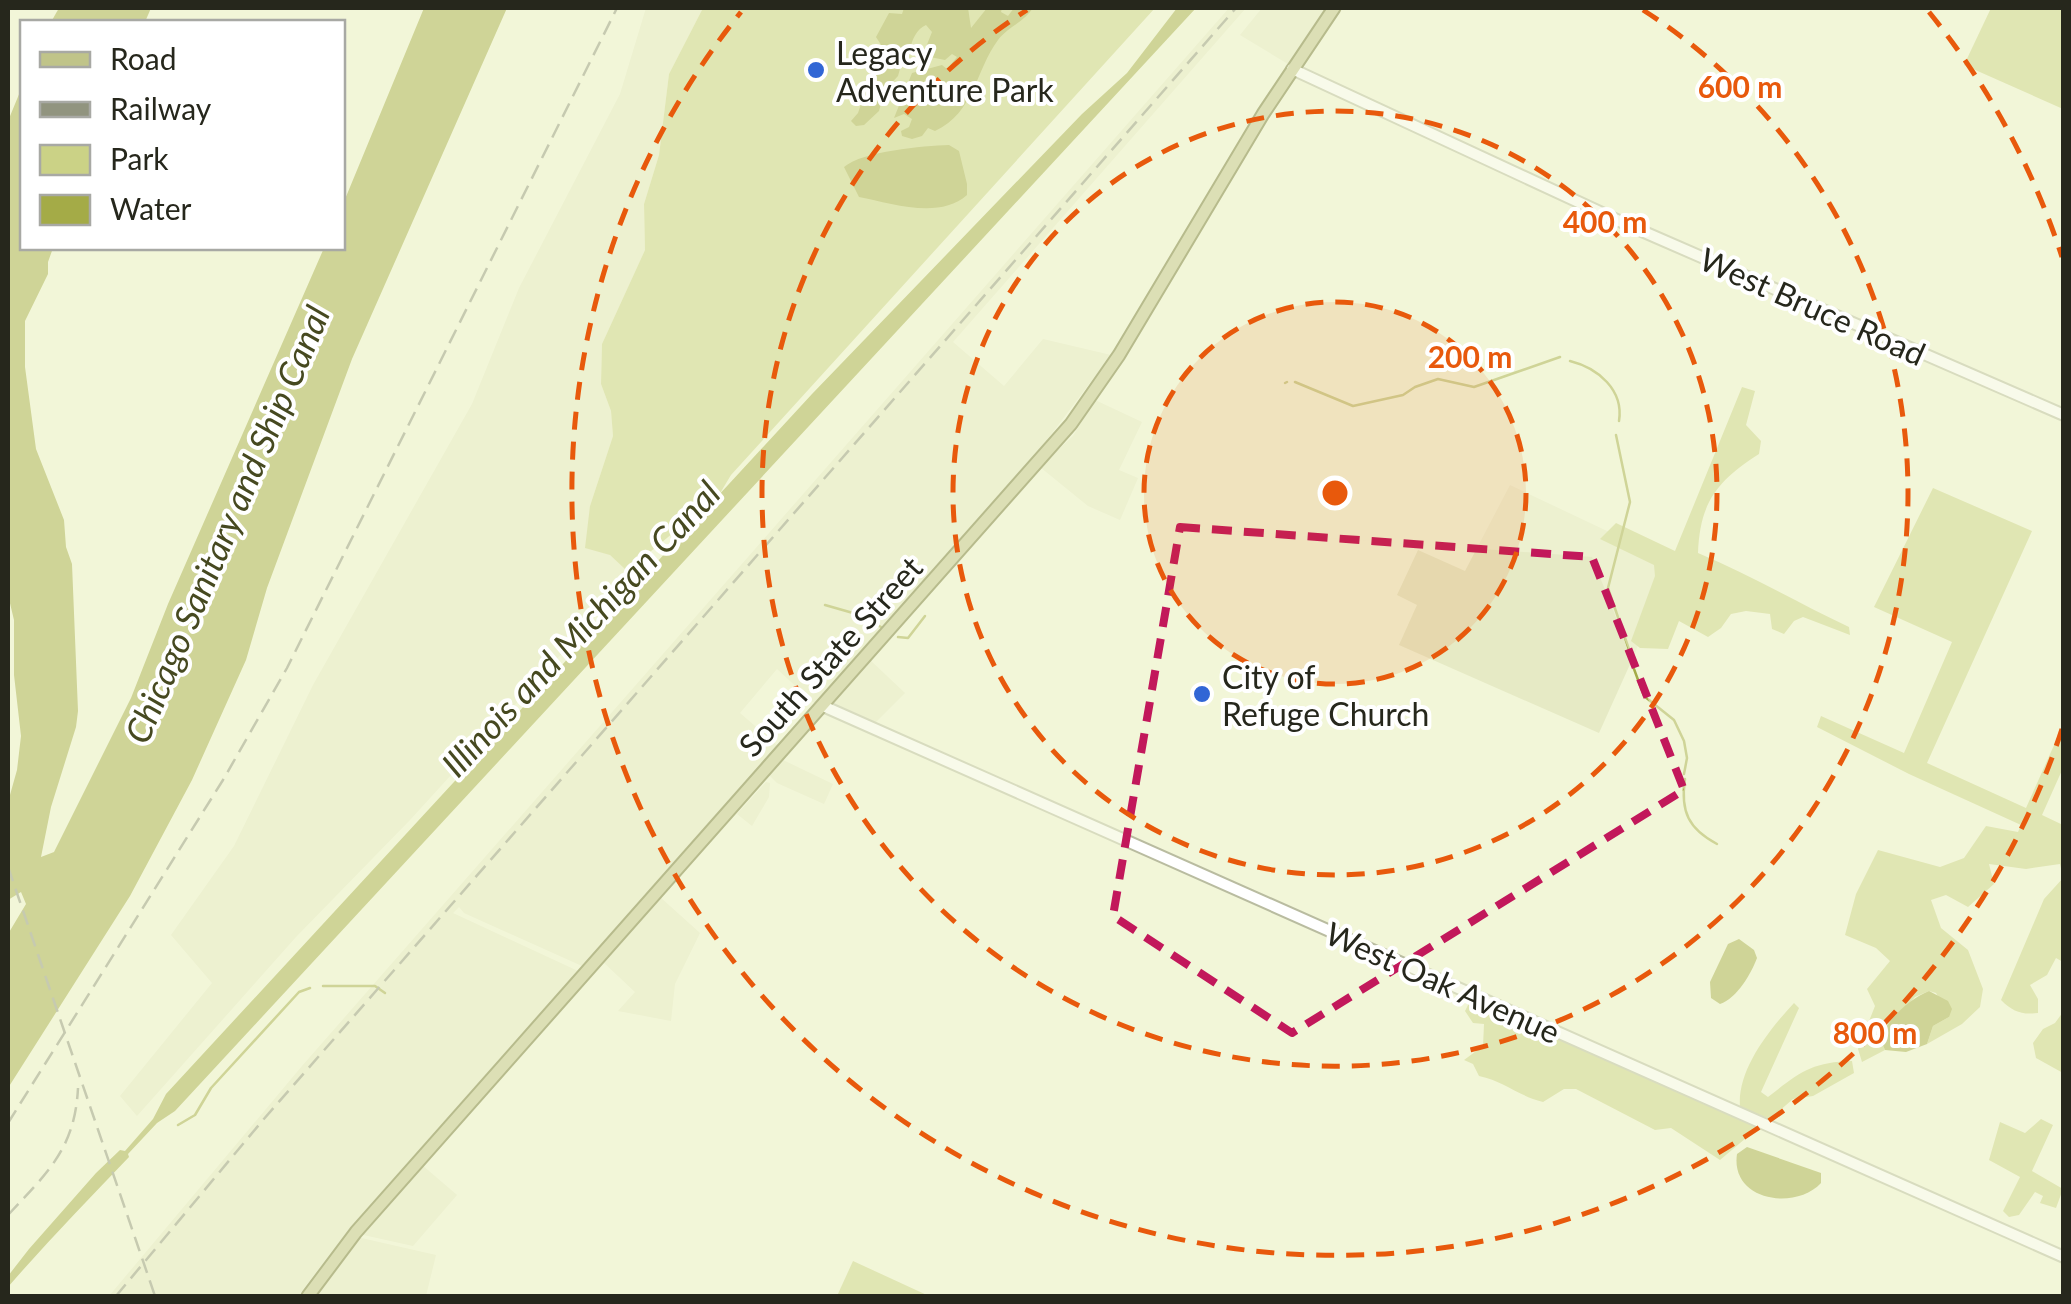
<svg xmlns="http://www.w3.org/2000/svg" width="2071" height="1304" font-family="Lato,sans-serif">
	<rect width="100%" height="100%" fill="#f2f6d8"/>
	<g fill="#e6eac5">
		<path d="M646 8H703L669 74 659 155 644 204 645 250 602 344 601 384 611 411 613 436 590 506 610 555 627 571 617 593 410 820 296 937 137 1116 120 1096 212 983 171 935 234 846 313 685 472 404 519 288 620 94Z"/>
		<path d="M1229 8H1246L953 342 1004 386 1043 339 1111 355 1028 465 815 704 777 669 740 713 778 746 582 966 464 913 459 907 453 913 578 971 348 1230 298 1296H109L302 1066Z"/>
		<path d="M1262 8H1325L1288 64 1240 35Z"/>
		<path d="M1095 400 1142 422 1119 470 1138 478 1120 520 1088 506 1040 467 1073 436Z"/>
		<path d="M1510 485 1666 559 1636 651 1599 733 1399 645 1417 605 1397 595 1418 550 1465 571Z"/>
		<path d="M870 660 905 693 872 726 828 706Z"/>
		<path d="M781 759 833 784 824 804 777 783 768 774Z"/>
		<path d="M766 782 770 783 769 797 752 826 737 814Z"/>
		<path d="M660 897 700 933 675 984 671 1021 618 1011 635 992 602 961Z"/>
		<path d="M422 1165 457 1195 413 1246 359 1234Z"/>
		<path d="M357 1237 436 1255 426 1296H312Z"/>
	</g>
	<g fill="#cbd286">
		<path d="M703 8H1155L731 475 719 495 627 571 610 555 585 548 590 506 613 436 611 411 601 384 602 344 645 250 644 204 659 155 669 74Z"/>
		<path d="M1991 8H2063V109L1964 65Z"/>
		<path d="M1742 387 1755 391 1746 425 1761 441 1759 454C1717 481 1700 502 1698 553 1751 575 1798 603 1849 627L1850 635 1803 617 1794 621 1784 634 1772 629 1770 614 1746 611 1731 614 1721 628 1708 637 1679 621 1668 649 1640 648 1631 641 1655 576 1654 565 1600 539 1616 523 1675 551Z"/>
		<path d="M1933 488 2032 531 1927 763 2026 808 2063 725V768L2042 815 2063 825V962L2056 958 2047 975 2030 985 2038 999V1013C2022 1015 2013 1012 2001 1000L2044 899 2063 878 2060 864 2026 869 1989 864 1994 884 1968 907 1946 895 1931 900 1941 928 1968 950 1983 989 1980 1007 1962 1024 1927 1044 1933 1026 1949 1017 1936 993 1929 991 1915 997 1882 1033 1880 1039 1885 1050 1862 1062 1858 1049 1875 1006 1867 989 1890 961 1876 948 1845 935 1856 894 1878 850 1940 867 1964 858 1986 826 2018 832 2021 825 1909 774 1817 727 1821 716 1904 753 1952 642 1874 607Z"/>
		<path d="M1470 1001 1759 1127 1720 1160 1671 1128 1655 1130 1576 1089H1564L1543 1102C1516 1095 1504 1081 1479 1076L1473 1064 1464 1060 1483 1046 1484 1024 1473 1023 1465 1011Z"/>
		<path d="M1794 1003 1799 1008 1761 1092 1768 1097C1799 1073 1811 1062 1852 1061L1854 1073 1813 1096 1793 1099 1770 1119 1740 1107C1737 1070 1769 1030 1794 1003Z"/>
		<path d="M2063 1012V1073L2036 1058 2033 1043 2043 1029 2055 1023Z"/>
		<path d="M2041 1119 2053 1125 2032 1171 2063 1189 2056 1208 2040 1203 2043 1196 2035 1192 2019 1215 2009 1217 2003 1211 2020 1177 1989 1160 2000 1122 2025 1133Z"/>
		<path d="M853 1261 929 1296H837Z"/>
	</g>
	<g fill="#a4ab47">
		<path d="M59 8H151L145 22H51Z"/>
		<path d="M424 8H507L352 359 267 588 246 660 192 780 130 896 8 1088V934L26 904 21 892 8 900V802L17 770 21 736 14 675V620L8 595V121L22 87V248H53L48 262V274L25 321V367L36 449 64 520 66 547 72 564 78 711 76 727 51 807 41 857 54 852 131 698 168 604 324 248H342L343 204Z"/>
		<path d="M904 8H968L971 28 987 8H1002L1001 12 1008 16 1014 8H1033C1024 22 1008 27 998 40 975 71 975 112 935 131L928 128 922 136 912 139 902 136 901 131 909 127 912 119 904 114 894 118 912 73 942 65 947 69 957 57 952 54 945 60 930 57 926 47 932 32 926 25C916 29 909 44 911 54L903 58 898 76 885 90 879 111 864 125 856 126 851 121 858 113 868 83 885 51 876 37 889 13 902 14Z"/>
		<path d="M1177 8H1196L175 1111 157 1123 128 1154 129 1157C88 1200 47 1242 8 1287V1276L29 1249 96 1173 120 1150 125 1151 153 1119 166 1094 812 394 1082 114 1127 73Z"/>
		<path d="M949 145 959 151 967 184V195C939 220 891 203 859 197L844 167C863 151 923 146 949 145Z"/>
		<path d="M1739 939 1754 950 1757 958C1751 974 1737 998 1720 1004L1711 998 1710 982 1728 944Z"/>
		<path d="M1929 991 1948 1001 1952 1009 1949 1017 1933 1026 1927 1044 1906 1052 1885 1050 1880 1039C1888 1019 1909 999 1929 991Z"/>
		<path d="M1747 1147 1821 1173V1183C1795 1211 1730 1201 1737 1154Z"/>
	</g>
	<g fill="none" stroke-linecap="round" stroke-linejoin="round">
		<g stroke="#a4ab47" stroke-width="2.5">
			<path d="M1570 361C1598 368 1624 390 1619 421"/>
			<path d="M1295 382 1353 406 1403 395 1415 387 1438 379 1474 387 1560 357"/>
			<path d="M1285 383 1287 382"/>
			<path d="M1616 435 1630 502 1608 588 1634 664"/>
			<path d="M825 605 860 615 881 627"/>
			<path d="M898 637 908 638 925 616"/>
			<path d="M1634 669 1644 696 1674 720 1684 741 1687 758 1684 774"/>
			<path d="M1685 779C1680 812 1689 829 1717 844"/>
			<path d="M323 986H375L385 993"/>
			<path d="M178 1125 195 1115 211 1088 299 992 310 988"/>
		</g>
		<g stroke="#b9bca0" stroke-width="14">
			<g id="secondary">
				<path d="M1292 69 1628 225 2064 415"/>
				<path d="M823 706 2064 1257"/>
			</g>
		</g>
		<g stroke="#6f7330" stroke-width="15">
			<path id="primary" d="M308 1296 356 1232 1071 424 1119 355 1263 114 1334 8"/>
		</g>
		<use href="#secondary" stroke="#fff" stroke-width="10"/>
		<use href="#primary" stroke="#c0c489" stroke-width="11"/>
		<g stroke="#91947f" stroke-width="2.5" stroke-dasharray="15 8" stroke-linecap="butt">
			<path d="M8 867 155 1296"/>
			<path d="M8 1123 223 780 287 668 617 8"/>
			<path d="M8 1215C47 1173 75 1149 78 1088"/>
			<path d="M116 1296 263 1120 1236 8"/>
		</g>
	</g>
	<path d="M0 0H2071V1304H0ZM1180 527 1592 557 1684 790 1292 1033 1113 916Z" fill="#f2f6d8" fill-opacity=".55" fill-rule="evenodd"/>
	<path fill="none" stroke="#c2185b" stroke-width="8" stroke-dasharray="20 12" stroke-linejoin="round" d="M1180 527 1592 557 1684 790 1292 1033 1113 916Z"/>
	<circle cx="1335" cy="493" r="191" fill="#e8590c" fill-opacity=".12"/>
	<g fill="none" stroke="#e8590c" stroke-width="5" stroke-dasharray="18 12">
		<circle cx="1335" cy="493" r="191"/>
		<circle cx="1335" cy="493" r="382"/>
		<path d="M1643 10A573 573 0 1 1 1027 10"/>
		<path d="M2062 729A764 764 0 1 1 741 12M1929 12A764 764 0 0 1 2062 257"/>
	</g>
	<g fill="#3166d5" stroke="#fff" stroke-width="4">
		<circle cx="816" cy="70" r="10"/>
		<circle cx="1202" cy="694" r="10"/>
	</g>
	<g text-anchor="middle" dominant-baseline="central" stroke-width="8" stroke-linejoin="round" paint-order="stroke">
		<g font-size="32" fill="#26271c" stroke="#fff" text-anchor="start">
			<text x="836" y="52">Legacy<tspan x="836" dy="37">Adventure Park</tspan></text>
			<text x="1222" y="676">City of<tspan x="1222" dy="37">Refuge Church</tspan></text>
		</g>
		<g font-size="32" fill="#26271c" stroke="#fff">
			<text transform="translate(1813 306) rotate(24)">West Bruce Road</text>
			<text transform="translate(830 656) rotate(-48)">South State Street</text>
			<text transform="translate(1443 982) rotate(24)">West Oak Avenue</text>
		</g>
		<g font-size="35" font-style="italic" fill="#464920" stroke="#fff">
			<text transform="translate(226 524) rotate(-67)">Chicago Sanitary and Ship Canal</text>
			<text transform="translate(580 628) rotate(-47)">Illinois and Michigan Canal</text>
		</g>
	</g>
	<circle cx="1335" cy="493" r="15" fill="#e8590c" stroke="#fff" stroke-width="5"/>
	<g font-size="30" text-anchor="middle" font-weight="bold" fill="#e8590c" stroke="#fff" stroke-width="8" stroke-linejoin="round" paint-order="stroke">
		<text x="1740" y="98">600 m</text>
		<text x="1605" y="233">400 m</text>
		<text x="1470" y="368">200 m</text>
		<text x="1875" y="1044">800 m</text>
	</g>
	<rect width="2071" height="1304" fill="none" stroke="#26271c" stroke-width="20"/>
	<rect x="20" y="20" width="325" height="230" fill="#ffffff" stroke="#a8a9a4" stroke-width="2.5"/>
	<rect x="40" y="52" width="50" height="15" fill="#c0c489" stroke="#a8a9a4" stroke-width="2.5"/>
	<text x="110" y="70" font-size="30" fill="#26271c">Road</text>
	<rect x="40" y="102" width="50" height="15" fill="#91947f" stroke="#a8a9a4" stroke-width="2.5"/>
	<text x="110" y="120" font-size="30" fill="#26271c">Railway</text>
	<rect x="40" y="145" width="50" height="30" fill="#cbd286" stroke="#a8a9a4" stroke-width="2.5"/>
	<text x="110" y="170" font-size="30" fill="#26271c">Park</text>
	<rect x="40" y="195" width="50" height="30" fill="#a4ab47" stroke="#a8a9a4" stroke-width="2.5"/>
	<text x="110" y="220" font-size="30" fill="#26271c">Water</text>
</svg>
